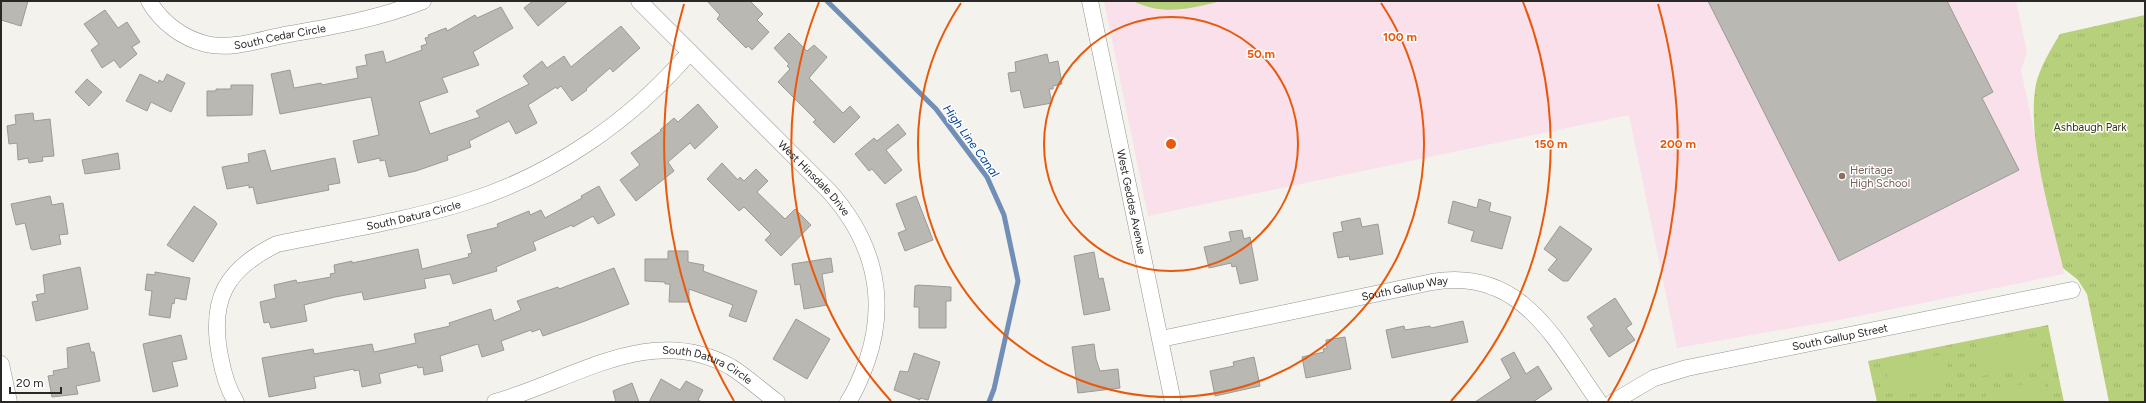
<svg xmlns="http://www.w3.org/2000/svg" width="2146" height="403" font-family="Figtree,sans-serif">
	<defs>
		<pattern id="park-tufts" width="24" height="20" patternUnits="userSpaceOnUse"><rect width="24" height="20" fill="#b7d07c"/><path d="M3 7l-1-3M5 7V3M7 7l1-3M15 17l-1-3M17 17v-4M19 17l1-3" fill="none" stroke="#9db36b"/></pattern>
	</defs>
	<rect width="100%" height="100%" fill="#f4f2ec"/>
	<path fill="#f9e0eb" d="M1104 1H2016L2027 52 2021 70 2064 274 1844 319 1677 348 1629 115 1148 216Z"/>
	<g fill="url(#park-tufts)">
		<path d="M2145 15V402H2109L2087 294 2078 280 2063 268C2051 215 2026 137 2036 84 2040 67 2051 49 2060 34Z"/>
		<path d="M2048 325 2064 402H1877L1868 361Z"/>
	</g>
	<g fill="#b7d07c">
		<path d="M1133 1H1221C1190 9 1162 16 1133 1Z"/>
		<path d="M2036 336 2041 364 1982 376 1976 348Z"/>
		<path d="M1945 354 1950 382 1891 394 1885 366Z"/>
		<path d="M2044 380 2049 402H1987L1985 392Z"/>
	</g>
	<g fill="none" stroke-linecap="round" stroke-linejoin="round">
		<path stroke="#718eb6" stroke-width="5" d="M827 1 936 109 987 177 1004 215 1018 281 994 389 989 402"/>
	</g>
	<g fill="#bab8b2" stroke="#9c9a94">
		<path d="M1 1H28L21 26 1 20Z"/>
		<path d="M533 1H568L538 26 524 8Z"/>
		<path d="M707 1H750L763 14 757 20 769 32 752 50 748 46 746 48 717 19 720 15Z"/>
		<path d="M1708 1H1947L1993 92 1982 98 2019 170 1839 261Z"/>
		<path d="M501 7 513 28 473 52 479 65 442 78 448 92 419 102 430 134 480 117 476 111 529 84 523 76 542 61 547 68 564 56 571 67 621 26 640 48 613 72 610 68 586 89 587 90 572 101 561 86 557 89 556 87 528 105 537 123 516 134 509 121 469 141 471 147 447 156 448 160 416 171 389 177 385 160 380 161V158L358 163 353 141 379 135 371 97 280 114 271 74 290 70 294 88 321 83 322 85 358 78 356 67 367 65 365 55 383 51 386 63 422 50 421 46 427 44 425 38 429 37 428 35 446 28 447 31 475 15 477 18Z"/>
		<path d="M105 10 118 28 127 22 140 42 132 47 137 54 120 68 114 60 102 68 91 50 99 44 84 24Z"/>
		<path d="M789 33 807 51 814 45 827 57 809 78 843 113 850 106 860 117 834 143 813 122 816 120 778 82 790 69 787 66 789 64 774 48Z"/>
		<path d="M1047 54 1049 63 1058 61 1062 84 1053 86V89H1049L1052 103 1024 108 1020 90 1011 92 1008 73 1016 72 1015 62Z"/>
		<path d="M140 74 158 83 159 80 163 82 167 74 185 83 171 112 151 102 147 111 126 101Z"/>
		<path d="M87 79 102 92 89 106 75 92Z"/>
		<path d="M231 85H253L252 115 207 116V91H216V89H231Z"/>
		<path d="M698 104 718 127 695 149 690 143 668 162 674 171 636 201 620 180 640 165 631 153 661 131 660 130 674 118 678 122Z"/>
		<path d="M33 113 34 121 50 119 54 156 42 157 43 161 29 163 28 158 18 160 17 143 9 144 7 126 16 124 15 115Z"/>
		<path d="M898 124 906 134 886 150 902 170 885 184 872 169 869 171 855 154 874 138 877 141Z"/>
		<path d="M265 150 271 171 335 158 340 183 328 185 329 190 257 204 253 187 249 188V185L227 189 222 167 249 162 248 154Z"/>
		<path d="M118 153 120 169 85 174 82 160Z"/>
		<path d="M722 163 738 180 740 177 744 181 756 169 768 181 757 192 785 219 795 209 811 225 781 256 765 240 771 234 744 207 739 211 707 179Z"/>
		<path d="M599 186 615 215 598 224 593 216 573 227 572 225 533 242 536 250 496 267 497 271 453 284 450 274 424 279 426 288 364 300 362 292 335 297 304 305 307 321 271 328 269 322 264 323 260 302 276 298 274 285 296 280 297 283 331 277 330 274 335 273 334 265 352 261V263L418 249 422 269 469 257 468 254 472 253 467 235 498 227 497 224 529 211 530 215 541 210 545 218 582 198 581 196Z"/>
		<path d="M50 196 52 205 63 203 68 234 59 235 61 244 33 250 31 249 25 223 16 225 11 204Z"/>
		<path d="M916 196 933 240 905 251 898 233 906 230 896 204Z"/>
		<path d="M1479 199 1491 203 1489 211 1511 217 1502 249 1471 241 1474 231 1448 223 1453 201 1477 208Z"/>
		<path d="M194 206 215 221 217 224 193 262 167 245Z"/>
		<path d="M1360 218 1362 227 1378 224 1383 254 1350 260 1349 256 1338 258 1333 233 1343 231 1341 222Z"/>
		<path d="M1560 226 1592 249 1568 281H1563L1548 270 1557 259 1544 249Z"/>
		<path d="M1242 230 1244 239 1250 237 1258 280 1240 284 1236 266 1232 267 1231 263 1209 268 1204 247 1231 241 1229 232Z"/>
		<path d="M668 251H688V262L704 265 703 271 757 291 746 322 729 316 733 305 689 289V302H669L670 284H665V282L645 281V259H668Z"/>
		<path d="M1094 252 1099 279 1103 278 1110 310 1084 315 1074 256Z"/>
		<path d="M831 258 833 272 822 274 827 305 804 309 800 284 795 285 792 264Z"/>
		<path d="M80 267 88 309 36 321 32 302 38 301 36 295 45 293 43 275Z"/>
		<path d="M614 268 629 304 585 321 543 336 540 329 532 332 531 330 501 341 504 350 482 357 478 344 440 356 443 371 424 375 423 367 418 368 417 365 379 374 381 383 362 387 359 370 354 371V369L314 377 316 388 269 397 262 358 313 349 314 354 372 344 374 352 416 343 414 334 450 326 449 323 491 309 494 321 521 310 517 301 558 287 559 289Z"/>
		<path d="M155 272 190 278 186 300 175 298 174 304 172 303 170 318 149 315 152 291 145 290 147 274 155 275Z"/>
		<path d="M918 285 951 287V301H946V328H919V307H914L915 286Z"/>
		<path d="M1615 298 1632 324 1626 328 1635 340 1609 357 1590 329 1594 326 1587 317Z"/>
		<path d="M796 319 830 339 807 379 773 359Z"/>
		<path d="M1463 321 1468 342 1392 358 1386 330 1404 326 1405 330 1430 326 1431 328Z"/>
		<path d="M181 335 187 359 172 362 178 386 153 392 143 344Z"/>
		<path d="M1345 337 1351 369 1306 378 1302 357 1324 352 1323 349 1327 348 1326 340Z"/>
		<path d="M89 343 91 352H94L100 381 76 386 78 394 52 397 48 376 54 375 53 371 68 368 67 348Z"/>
		<path d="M1094 344 1096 359 1100 371 1118 369 1120 388 1078 393 1072 347Z"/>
		<path d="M1514 352 1526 374 1538 366 1552 389 1533 402H1475L1511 378 1501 359Z"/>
		<path d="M914 353 940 362 928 400 920 398V400L894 390 900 371 908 372Z"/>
		<path d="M1254 357 1260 386 1215 396 1210 371 1234 366 1233 362Z"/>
		<path d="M661 379 680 390 686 381 703 390 698 400 702 402H649Z"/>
		<path d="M632 383 639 402H616L613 391Z"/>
	</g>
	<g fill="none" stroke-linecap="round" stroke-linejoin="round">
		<g stroke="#95938e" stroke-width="17">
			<g id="minor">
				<path id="s1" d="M149 1C161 22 182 38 206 44 231 50 259 40 284 35 331 27 378 19 423 1"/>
				<path id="s2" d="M639 1 828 190C872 238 889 297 867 361 862 375 856 390 848 402"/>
				<path id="s3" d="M1090 1 1173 402"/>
				<path id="s4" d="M1161 339 1432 282C1522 267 1555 340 1599 402"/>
				<path d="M1 364 9 402"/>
				<path id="s5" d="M236 402C227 388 223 372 220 356 209 299 226 269 277 244 340 231 405 221 466 202 553 175 632 120 690 52"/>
				<path id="s6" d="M495 402C572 381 651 321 731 367 747 377 762 391 777 402"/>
				<path id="s7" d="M1613 402 1654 378 1687 368 2072 290"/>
			</g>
		</g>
		<use href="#minor" stroke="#fff" stroke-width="16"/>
	</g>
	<g fill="none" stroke="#e8590c" stroke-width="2">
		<circle cx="1171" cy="144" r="127"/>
		<path d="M1381 3A253 253 0 1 1 961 3"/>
		<path d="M891 401A380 380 0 0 1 819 2M1523 2A380 380 0 0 1 1451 401"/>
		<path d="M734 401A507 507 0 0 1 684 4M1658 4A507 507 0 0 1 1608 401"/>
	</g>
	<circle fill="#8d6e63" stroke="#fff" stroke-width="1.5" cx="1842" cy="176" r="4"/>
	<g text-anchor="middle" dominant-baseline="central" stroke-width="3" stroke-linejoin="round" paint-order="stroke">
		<g font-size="11" fill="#292826" stroke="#fff">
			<text stroke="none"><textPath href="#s1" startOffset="148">South Cedar Circle</textPath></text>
			<text stroke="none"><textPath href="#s2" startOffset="249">West Hinsdale Drive</textPath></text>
			<text stroke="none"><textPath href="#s3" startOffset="205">West Geddes Avenue</textPath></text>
			<text stroke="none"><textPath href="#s5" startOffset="327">South Datura Circle</textPath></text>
			<text stroke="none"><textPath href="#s4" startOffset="249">South Gallup Way</textPath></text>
			<text stroke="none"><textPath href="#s7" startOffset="238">South Gallup Street</textPath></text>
			<text stroke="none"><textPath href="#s6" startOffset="224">South Datura Circle</textPath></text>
		</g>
		<g font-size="11" fill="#2c3610" stroke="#fff">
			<text x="2090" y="127">Ashbaugh Park</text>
		</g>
		<g font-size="11" fill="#785e54" stroke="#fff" text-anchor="start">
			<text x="1850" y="170">Heritage<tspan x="1850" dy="13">High School</tspan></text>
		</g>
		<g font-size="12" font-style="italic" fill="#004397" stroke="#fff">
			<text transform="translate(971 141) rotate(54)">High Line Canal</text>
		</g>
	</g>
	<circle cx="1171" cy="144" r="6" fill="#e8590c" stroke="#fff" stroke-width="2"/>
	<g font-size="12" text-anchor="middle" font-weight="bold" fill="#e8590c" stroke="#fff" stroke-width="3" stroke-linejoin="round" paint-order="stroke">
		<text x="1400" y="41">100 m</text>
		<text x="1261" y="58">50 m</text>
		<text x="1551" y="148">150 m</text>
		<text x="1678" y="148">200 m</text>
	</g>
	<rect width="2146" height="403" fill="none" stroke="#292826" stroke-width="4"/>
	<path d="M10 387v6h51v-6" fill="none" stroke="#292826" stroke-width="2"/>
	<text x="16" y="387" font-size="12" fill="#292826" stroke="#ffffff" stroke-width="3" paint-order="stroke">20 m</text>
</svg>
